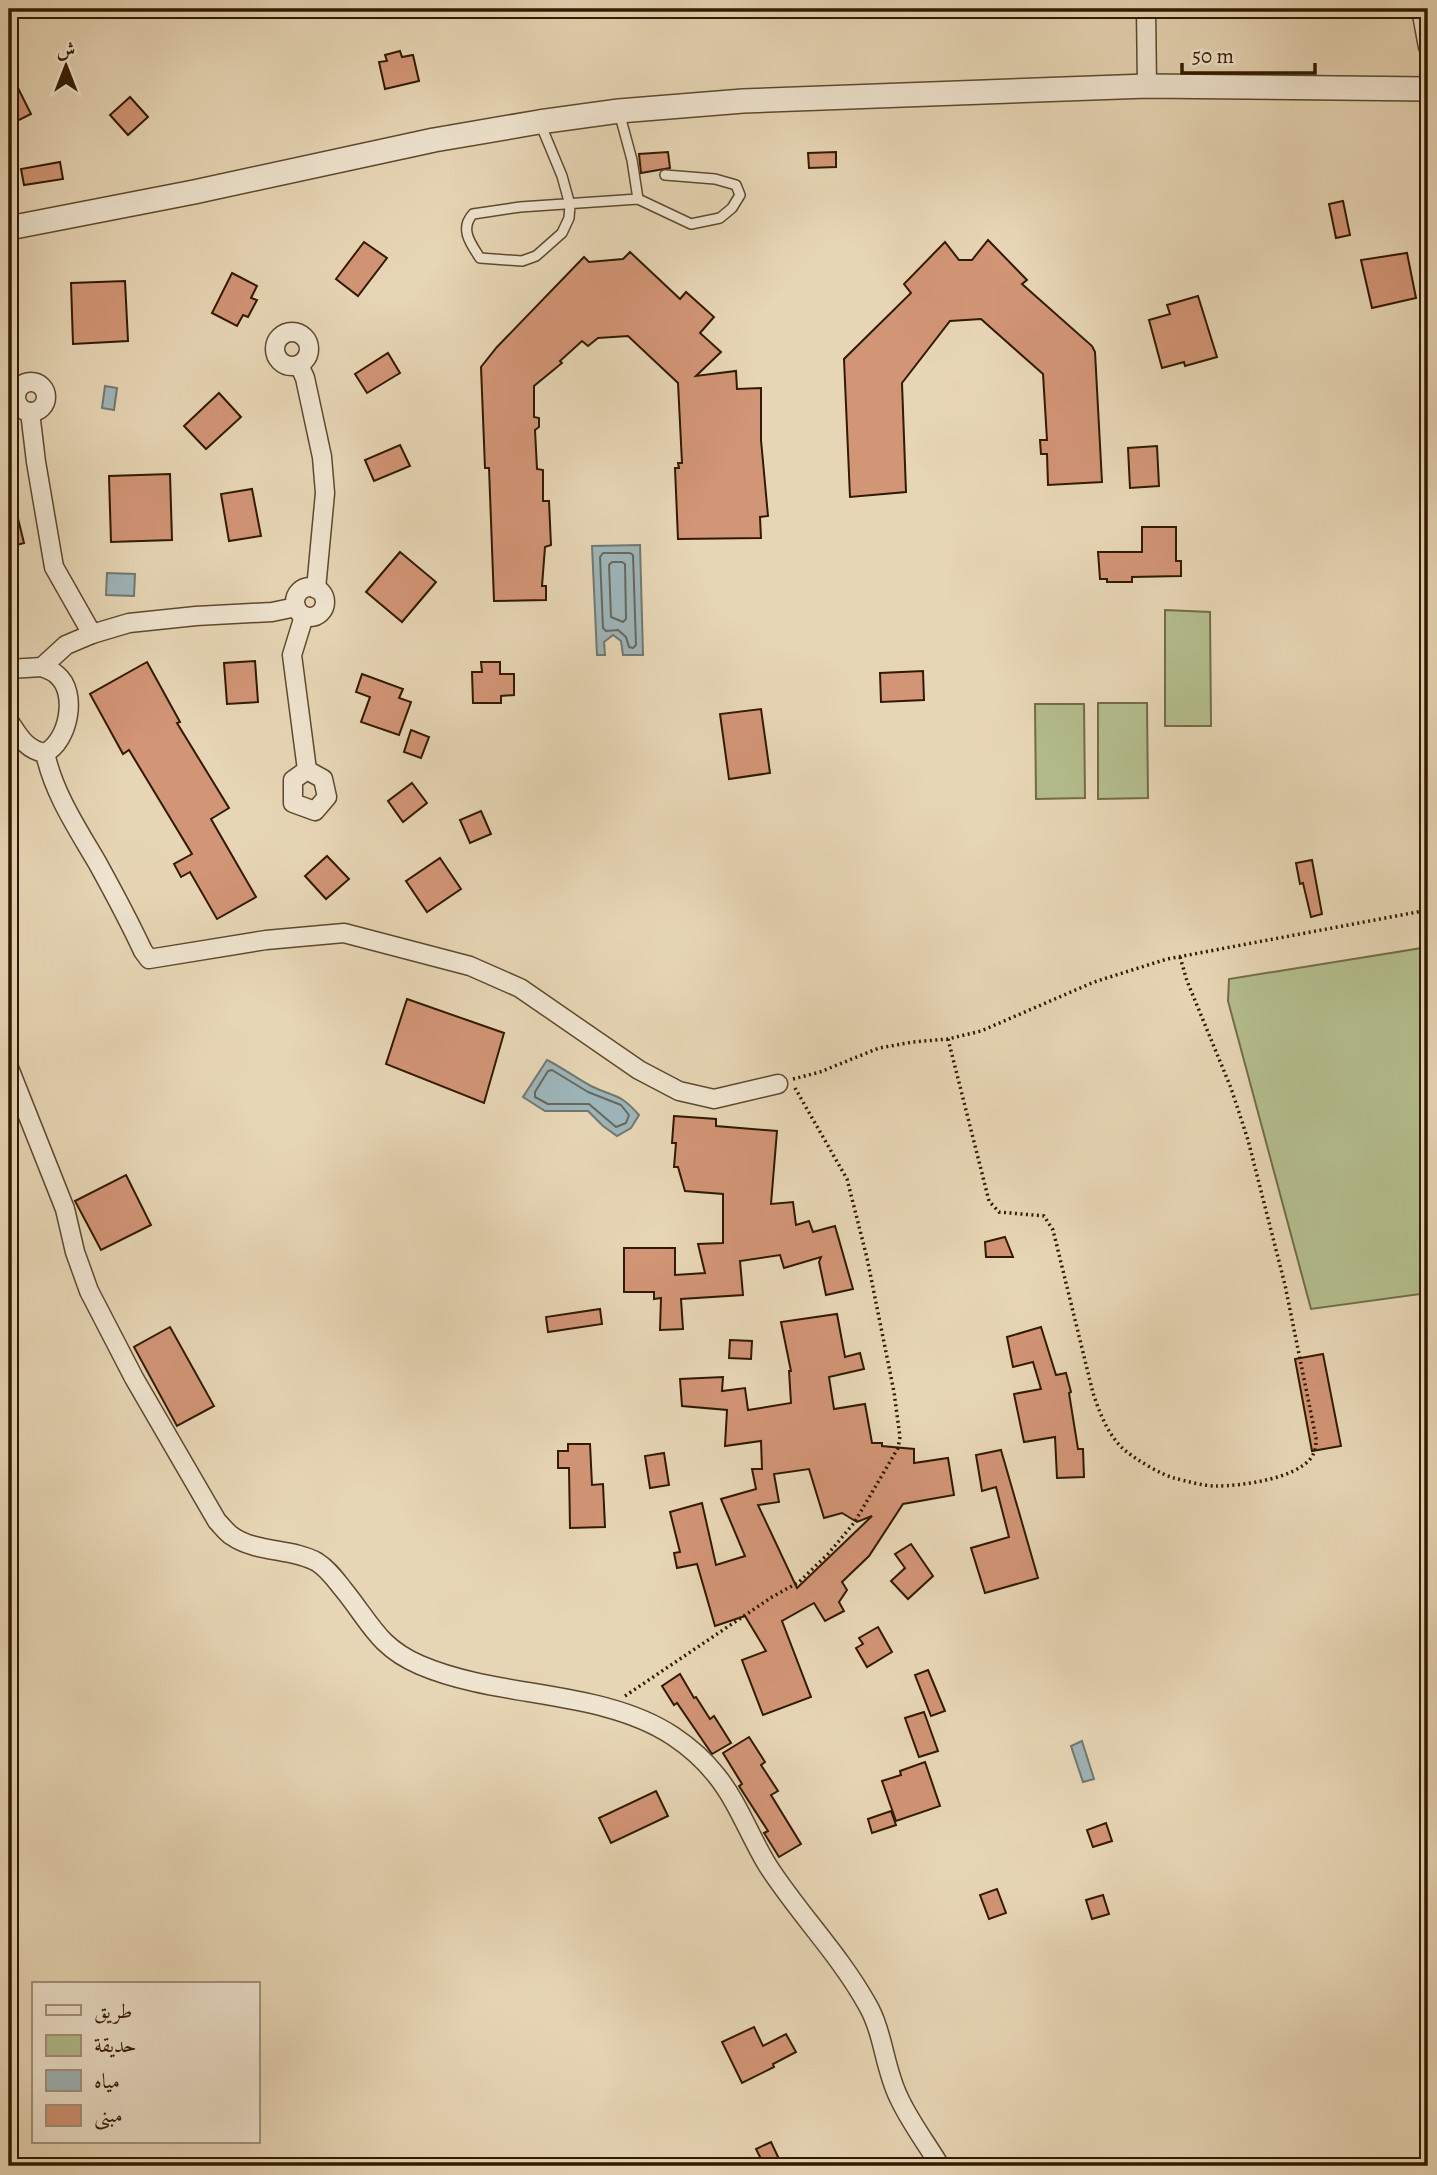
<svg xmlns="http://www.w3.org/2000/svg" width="1437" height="2175" font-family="Alegreya,Amiri,serif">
	<rect width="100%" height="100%" fill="#e7d6b5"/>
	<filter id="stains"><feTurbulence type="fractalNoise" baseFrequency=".00286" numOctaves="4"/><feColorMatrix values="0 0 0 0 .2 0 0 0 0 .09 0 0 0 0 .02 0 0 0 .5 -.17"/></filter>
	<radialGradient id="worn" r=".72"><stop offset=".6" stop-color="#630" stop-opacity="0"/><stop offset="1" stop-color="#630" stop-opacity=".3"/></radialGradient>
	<g fill="#b4be8e" stroke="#726c47" stroke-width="2">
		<path d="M1165 610 1210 612 1211 726H1165Z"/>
		<path d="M1098 703H1147L1148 798 1098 799Z"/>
		<path d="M1035 704H1084L1085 798 1036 799Z"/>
		<path d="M1428 947V1293L1311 1309 1228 1001 1229 979Z"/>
	</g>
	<g fill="#9db6ba" stroke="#727870" stroke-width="2">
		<path d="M105 386 117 388 114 410 102 408Z"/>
		<path d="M640 545 643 655H623L621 641 613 635 604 642 605 655H597L592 546Z"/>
		<path d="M107 573 135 574 134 596 106 595Z"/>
		<path d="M547 1060C563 1068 576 1078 591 1086 615 1098 619 1092 639 1115L631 1128 617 1136 603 1126 588 1111H545L523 1097Z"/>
		<path d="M1082 1741 1094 1779 1083 1782 1071 1746Z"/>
	</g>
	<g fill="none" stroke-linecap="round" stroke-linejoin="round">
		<g stroke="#67685d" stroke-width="2">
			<path d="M603 553H630L633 555 636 645 633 648 629 647 626 637 618 630 606 631 603 628 600 557Z"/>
			<path d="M612 562H622L625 564 626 619 623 622 611 617 609 565Z"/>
			<path d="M552 1070 588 1092 621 1105 629 1115 626 1123 616 1127 589 1104H548L535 1097V1092L548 1071Z"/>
		</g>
	</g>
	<g fill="#d29576" stroke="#311a00" stroke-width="2" fill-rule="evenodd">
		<path d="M400 51 402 57 413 55 419 81 385 89 379 62 387 61 385 55Z"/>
		<path d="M9 70 31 114 9 125Z"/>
		<path d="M130 97 148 117 128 135 110 115Z"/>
		<path d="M668 152 670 168 641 173 639 154Z"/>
		<path d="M836 152V167L809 168 808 153Z"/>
		<path d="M60 162 63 179 24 185 21 169Z"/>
		<path d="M1343 201 1350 235 1336 238 1329 204Z"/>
		<path d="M988 240 1027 280 1022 284 1092 346 1095 352 1102 482 1048 485 1047 454H1041L1040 440H1047L1043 374 981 319 950 321 902 383 906 492 850 497 844 359 911 293 904 284 945 242 959 260H972Z"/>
		<path d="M364 242 387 258 358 296 336 279Z"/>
		<path d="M630 252 680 299 686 292 714 317 700 333 721 352 696 376 736 371 737 389 761 388V440L768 516 760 517 761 538 678 539 675 468H679L678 463H682L678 383 628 336 598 338 588 346 582 341 560 361 562 363 534 386V417L539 418V427L535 430 537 469 543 470V501H549L551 545 545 547 542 586H546V600L494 601 489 468H485L481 367 497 347 584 257 589 262 623 259Z"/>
		<path d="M1407 253 1416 298 1372 308 1361 260Z"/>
		<path d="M232 273 257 286 251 298 257 300 248 317 243 315 237 326 212 313Z"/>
		<path d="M125 281 128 341 73 344 71 283Z"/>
		<path d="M1198 296 1217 357 1185 366 1184 362 1162 368 1149 320 1170 314 1167 305Z"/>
		<path d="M388 353 400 373 367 393 355 374Z"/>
		<path d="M219 393 241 417 206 449 184 426Z"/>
		<path d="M400 445 410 466 374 481 365 460Z"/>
		<path d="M1157 446 1159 486 1130 488 1128 448Z"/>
		<path d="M170 474 172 540 111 542 109 476Z"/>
		<path d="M252 489 261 536 229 541 221 494Z"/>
		<path d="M9 502H14L24 543 9 547Z"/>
		<path d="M1142 527H1176V561H1181V576L1132 577V582H1107V579H1100L1098 552H1142Z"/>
		<path d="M400 552 436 582 402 622 366 592Z"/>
		<path d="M255 661 258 702 227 704 224 663Z"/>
		<path d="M147 662 180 722 177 723 229 808 211 819 256 897 217 919 190 872 181 877 174 864 192 854 129 750 123 754 90 694Z"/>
		<path d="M481 662H500V674H514V695L501 696V703H473L472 672H482Z"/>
		<path d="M923 671 924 700 881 702 880 673Z"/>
		<path d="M362 674 403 689 399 698 411 702 399 735 361 722 370 697 356 692Z"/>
		<path d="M761 709 770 773 729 779 720 714Z"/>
		<path d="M411 730 429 737 421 758 404 752Z"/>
		<path d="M412 783 427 803 403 822 388 801Z"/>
		<path d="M481 811 491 834 470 843 460 820Z"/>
		<path d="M327 856 349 879 326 899 305 876Z"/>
		<path d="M440 858 461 889 427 912 406 881Z"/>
		<path d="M1312 860 1322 914 1311 917 1303 883 1300 884 1296 863Z"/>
		<path d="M407 999 504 1033 484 1103 386 1064Z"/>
		<path d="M674 1116 716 1119V1126L777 1131 771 1204 793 1202 796 1225 809 1221 813 1232 835 1226 853 1289 826 1295 819 1262 821 1257 784 1268 780 1255 740 1261 743 1295 681 1299 683 1329 660 1330 661 1298 654 1299V1292H624V1248H675V1275L705 1273 698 1244 723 1243V1194L685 1191 678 1167H674L676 1143H672Z"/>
		<path d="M126 1175 151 1225 101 1250 75 1201Z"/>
		<path d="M1005 1237 1013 1257H986L985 1242Z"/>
		<path d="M600 1309 602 1324 548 1332 546 1317Z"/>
		<path d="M837 1314 845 1357 860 1353 864 1369 829 1377 834 1409 865 1404 872 1443H882V1446L914 1449V1463L948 1458 954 1495 903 1504 869 1556 842 1582 847 1590 839 1602 844 1611 825 1621 814 1603 782 1621 811 1697 763 1715 742 1660 766 1651 745 1616 715 1626 697 1564 677 1568 674 1553 680 1552 670 1512 702 1503 716 1565 745 1556 721 1499 756 1489 752 1469H762L761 1441 725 1446 727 1410 682 1406 680 1379 723 1377 722 1391 745 1388 748 1410 791 1403 789 1371H791L781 1322ZM809 1469 824 1518 842 1513 857 1522 872 1516 797 1588 758 1505 779 1502 774 1474Z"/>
		<path d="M170 1327 214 1406 177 1426 134 1347Z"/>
		<path d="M1041 1327 1056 1375 1066 1373 1071 1392 1069 1393 1078 1449H1083L1084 1477 1057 1478 1055 1437 1024 1442 1014 1394 1041 1389 1033 1362 1013 1367 1007 1337Z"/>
		<path d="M730 1340 752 1341 751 1359 729 1358Z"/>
		<path d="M1323 1354 1341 1446 1312 1451 1295 1359Z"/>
		<path d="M568 1444H590L592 1485 603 1484 605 1527 570 1528 569 1468H558V1451H568Z"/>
		<path d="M1001 1450 1038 1578 985 1593 971 1548 1009 1537 996 1487 982 1491 976 1455Z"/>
		<path d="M664 1453 669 1485 650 1488 645 1456Z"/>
		<path d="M911 1544 933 1576 908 1599 891 1581 905 1568 895 1554Z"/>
		<path d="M878 1627 892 1652 867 1667 856 1648 863 1644 859 1638Z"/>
		<path d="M928 1670 945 1711 931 1716 915 1675Z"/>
		<path d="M680 1674 694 1698 696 1697 710 1719 714 1716 731 1743 712 1754 677 1703 674 1705 662 1686Z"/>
		<path d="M924 1712 938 1751 919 1757 905 1718Z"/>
		<path d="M749 1737 765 1762 761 1765 778 1791 771 1795 801 1844 779 1857 764 1833 768 1831 739 1786 742 1784 723 1753Z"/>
		<path d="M925 1762 940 1806 896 1821 882 1781 901 1775 900 1771Z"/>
		<path d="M656 1791 668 1816 611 1843 599 1818Z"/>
		<path d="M891 1811 896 1825 872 1833 868 1819Z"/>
		<path d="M1106 1823 1112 1841 1093 1847 1087 1830Z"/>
		<path d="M997 1889 1006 1913 989 1919 980 1895Z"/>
		<path d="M1103 1895 1109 1914 1092 1919 1086 1900Z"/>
		<path d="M754 2027 763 2046 786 2034 796 2052 773 2064 774 2067 742 2083 722 2042Z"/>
		<path d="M771 2142 779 2159 764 2165 756 2149Z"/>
	</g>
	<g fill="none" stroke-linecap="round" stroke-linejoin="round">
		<g stroke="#5e492d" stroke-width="12">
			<g id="service">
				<path d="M619 112 632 160 638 199"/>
				<path d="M540 123 562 176 570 205 569 218 562 233 536 256 522 261 480 258C471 244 459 229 473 214L520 207 638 199 691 224 720 218 732 208 740 195 736 185 715 179 665 175"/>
			</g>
		</g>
		<g stroke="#5e492d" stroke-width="21">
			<g id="minor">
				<path d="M1146 9 1147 86"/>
				<path d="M1421 9 1428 47"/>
				<circle cx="292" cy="349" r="17"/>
				<path d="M299 365 305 378 322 457 325 493 316 589"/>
				<circle cx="31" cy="397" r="15"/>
				<path d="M30 412 36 462 54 567 92 634"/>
				<circle cx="310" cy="602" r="15"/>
				<path d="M304 616 292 655 307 770 293 780V803L315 811 327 797 323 779 307 770"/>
				<path d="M42 667C47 669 53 671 57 675 78 692 69 741 45 753"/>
				<path d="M9 669 42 667 66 645 92 634 129 623 196 616 272 612 296 607"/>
				<path d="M9 721C19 736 26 750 45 753 54 794 77 828 98 864 114 893 129 921 143 951L149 959 266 940 344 933 470 966 520 988 639 1070 679 1091 714 1099 778 1084"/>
				<path d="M9 1068 65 1209 75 1252 89 1291 134 1378 217 1521C222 1526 226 1532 232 1536 256 1553 292 1548 317 1562 328 1569 335 1579 343 1589 370 1622 378 1647 420 1665 499 1699 602 1689 673 1736 688 1746 705 1761 716 1775 738 1802 750 1837 768 1866 799 1914 839 1954 867 2004 884 2033 884 2068 899 2098 910 2122 927 2144 940 2166"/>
			</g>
		</g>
		<g stroke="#5e492d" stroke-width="26">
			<path id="tertiary" d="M9 228 194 192 434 140 539 122 619 111 743 101 1147 86 1428 89"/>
		</g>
		<g stroke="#311a00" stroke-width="3.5" stroke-dasharray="2 3.5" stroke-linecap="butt">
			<path d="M948 1039 989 1201 999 1212 1044 1216 1053 1230 1093 1393C1100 1414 1109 1438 1127 1452 1137 1460 1162 1475 1174 1478 1186 1481 1203 1486 1216 1486 1241 1486 1295 1479 1311 1458 1316 1451 1316 1445 1316 1438L1285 1285 1248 1140 1231 1088 1187 981 1180 957"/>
			<path d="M793 1079 820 1072 879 1048 913 1042 948 1039 981 1031 1094 982 1167 959 1428 910"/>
			<path d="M625 1696 772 1597 799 1582 828 1554 854 1523 898 1448 900 1437 894 1392 867 1258 847 1179 795 1088"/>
		</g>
		<use href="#service" stroke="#efe4cf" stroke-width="9"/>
		<use href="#minor" stroke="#efe4cf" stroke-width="18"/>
		<use href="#tertiary" stroke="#efe4cf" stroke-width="23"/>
	</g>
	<rect width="1437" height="2175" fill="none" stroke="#e7d6b5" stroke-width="35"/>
	<rect x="10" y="10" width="1416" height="2154" fill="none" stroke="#311a00" stroke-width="3.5"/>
	<rect x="18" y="18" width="1402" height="2140" fill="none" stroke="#311a00" stroke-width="2"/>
	<rect x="32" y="1982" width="228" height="161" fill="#efe4cf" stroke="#a3937c" stroke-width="2"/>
	<rect x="46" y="2005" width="35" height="10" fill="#efe4cf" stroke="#a3937c" stroke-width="2"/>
	<text x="94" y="2018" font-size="21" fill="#311a00">طريق</text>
	<rect x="46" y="2035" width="35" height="21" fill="#b4be8e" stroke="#a3937c" stroke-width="2"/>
	<text x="94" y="2052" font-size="21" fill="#311a00">حديقة</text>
	<rect x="46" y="2070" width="35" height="21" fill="#9db6ba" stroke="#a3937c" stroke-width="2"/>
	<text x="94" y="2088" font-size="21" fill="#311a00">مياه</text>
	<rect x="46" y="2105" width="35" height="21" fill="#d29576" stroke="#a3937c" stroke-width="2"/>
	<text x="94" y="2122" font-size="21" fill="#311a00">مبنى</text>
	<g transform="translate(66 66)" stroke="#efe4cf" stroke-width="5" paint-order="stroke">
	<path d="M0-5L12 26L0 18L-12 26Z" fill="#311a00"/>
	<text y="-10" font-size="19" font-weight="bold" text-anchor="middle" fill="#311a00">ش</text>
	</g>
	<path d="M1182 63v10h133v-10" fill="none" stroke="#311a00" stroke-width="3.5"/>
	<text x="1192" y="63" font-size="21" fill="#311a00" stroke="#efe4cf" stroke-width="5" paint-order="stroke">50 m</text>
	<rect width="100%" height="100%" filter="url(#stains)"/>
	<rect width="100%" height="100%" fill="url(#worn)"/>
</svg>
